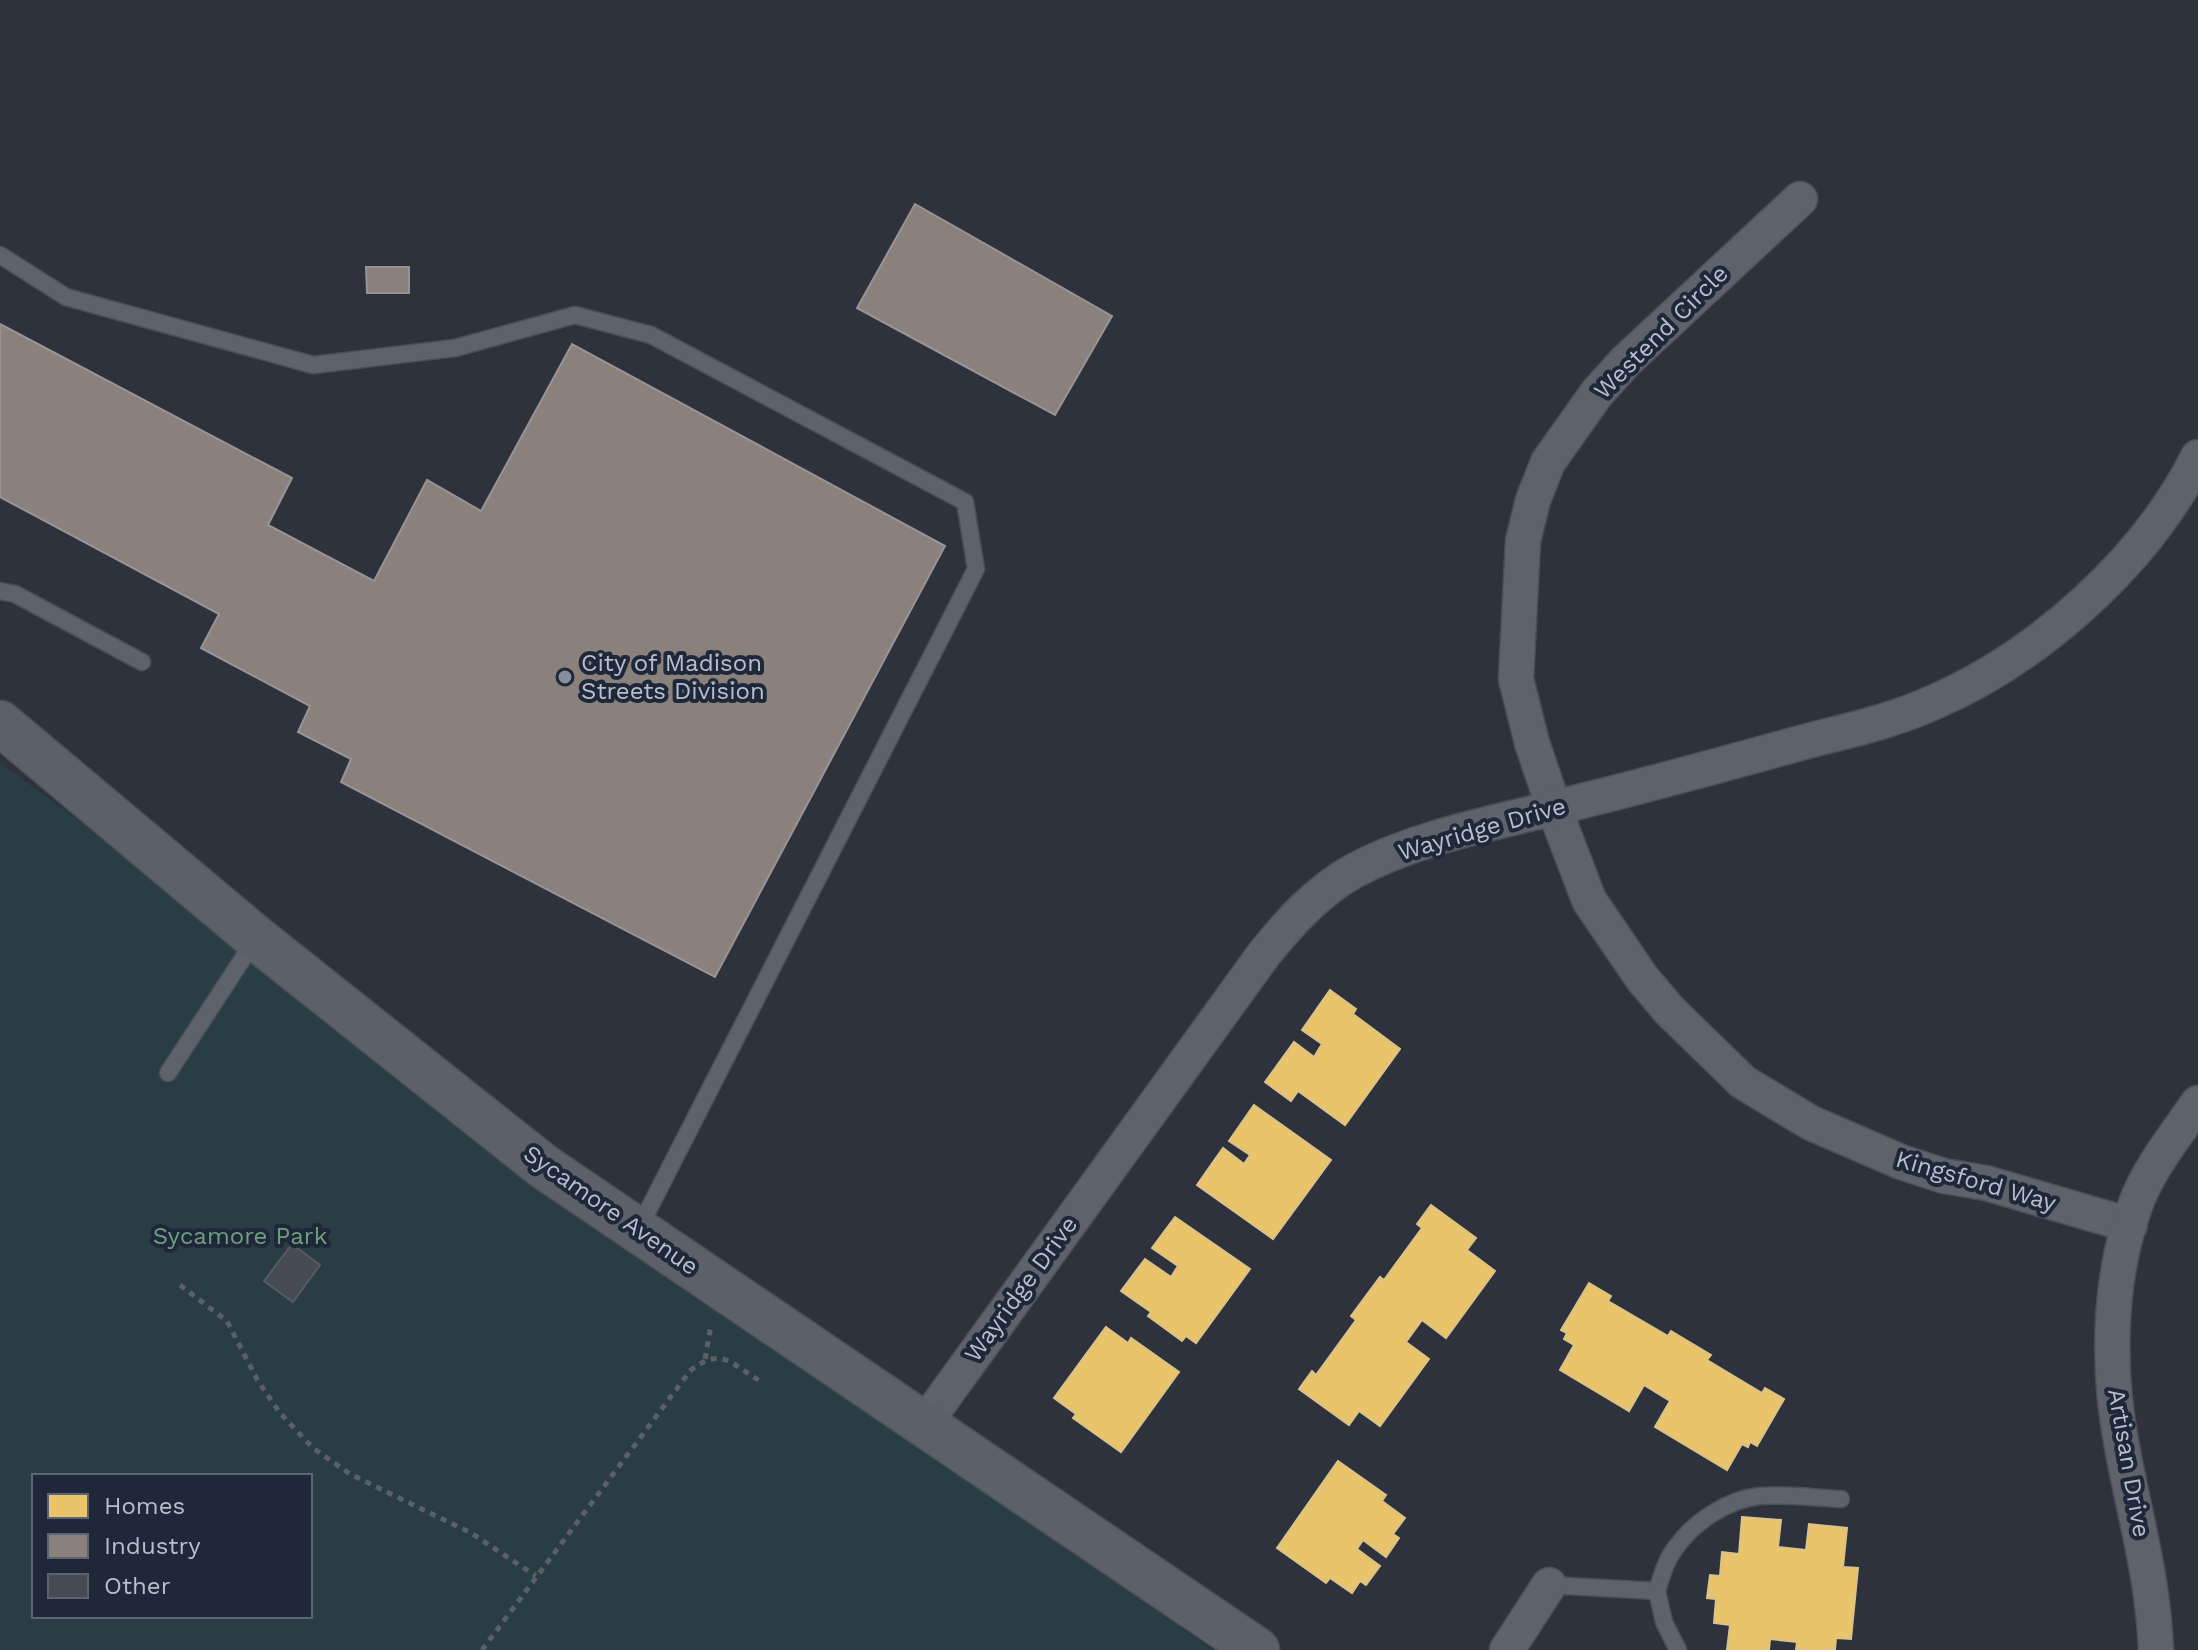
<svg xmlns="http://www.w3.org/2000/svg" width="2198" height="1650" font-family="'Work Sans',sans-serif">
	<rect width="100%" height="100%" fill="#2d323d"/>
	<path fill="#293d44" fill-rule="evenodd" d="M0 763 1212 1650H0ZM34 1476H310V1616H34Z"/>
	<g fill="#e9c46a" stroke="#dac288" stroke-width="2">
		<path d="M1330 990 1356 1009 1353 1014 1400 1049 1345 1125 1298 1091 1291 1101 1265 1082 1294 1042 1314 1057 1322 1044 1302 1030Z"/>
		<path d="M1254 1105 1331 1160 1273 1239 1197 1185 1223 1148 1244 1164 1250 1155 1229 1141Z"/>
		<path d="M1431 1205 1476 1238 1467 1250 1495 1271 1446 1338 1422 1320 1406 1342 1429 1359 1380 1426 1359 1411 1349 1425 1299 1389 1312 1371 1316 1375 1356 1320 1351 1316 1380 1277 1384 1280 1422 1228 1417 1224Z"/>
		<path d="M1175 1217 1250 1269 1196 1343 1186 1336 1182 1341 1148 1316 1151 1312 1121 1291 1145 1259 1171 1277 1178 1266 1152 1248Z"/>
		<path d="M1589 1283 1611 1296 1608 1301 1668 1336 1671 1331 1711 1355 1707 1360 1762 1393 1765 1388 1784 1399 1757 1446 1750 1442 1748 1447 1742 1444 1727 1470 1655 1427 1670 1401 1644 1385 1629 1411 1560 1370 1574 1345 1564 1339 1567 1333 1561 1330Z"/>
		<path d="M1106 1327 1128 1343 1131 1338 1179 1372 1121 1452 1073 1418 1076 1414 1054 1398Z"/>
		<path d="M1338 1461 1386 1495 1382 1501 1405 1518 1393 1534 1399 1538 1386 1557 1363 1540 1357 1549 1380 1566 1366 1585 1360 1581 1352 1593 1330 1578 1326 1583 1277 1548Z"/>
		<path d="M1742 1517 1781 1520 1778 1547 1806 1550 1809 1524 1847 1528 1843 1567 1858 1568 1851 1639 1836 1638 1835 1650H1796L1797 1642 1770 1639 1769 1650H1727L1730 1625 1714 1623 1716 1599 1707 1598 1710 1575 1720 1576 1722 1552 1739 1554Z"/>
	</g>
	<g fill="#8a817c" stroke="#989394" stroke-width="2">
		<path d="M915 204 1112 316 1055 415 857 308Z"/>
		<path d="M366 267H409V293H367Z"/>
		<path d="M0 324 292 478 268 525 374 581 427 480 481 511 572 344 945 546 715 977 341 782 351 759 298 732 310 706 201 648 219 614 0 497Z"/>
	</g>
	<path fill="#464b54" stroke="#555a65" stroke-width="2" d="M292 1244 320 1265 293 1302 264 1281Z"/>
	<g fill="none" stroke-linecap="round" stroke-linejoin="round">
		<g stroke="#4a4e56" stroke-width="19">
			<g id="lane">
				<path d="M0 255 66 297 313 365 455 348 575 315 651 335 965 502 976 569 639 1228"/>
				<path d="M0 591 15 594 142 662"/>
				<path d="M168 1073 255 940"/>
				<path d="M1549 1585 1657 1591C1662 1575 1666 1559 1677 1546 1695 1521 1729 1499 1760 1496 1786 1494 1815 1498 1841 1499"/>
				<path d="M1657 1591 1664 1622 1678 1650"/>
			</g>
		</g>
		<g stroke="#4a4e56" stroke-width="37">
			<g id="street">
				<path d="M1800 199 1626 361 1597 393 1548 462 1533 500 1523 541 1516 679 1532 743 1554 808 1589 900 1642 978 1669 1010 1743 1082 1811 1123 1901 1162 1944 1176 1986 1183 2130 1225"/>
				<path d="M925 1423 1264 954C1289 923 1317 892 1352 872 1414 838 1486 825 1553 808 1634 789 1713 767 1793 745 1840 732 1888 723 1932 703 2039 657 2146 561 2198 457"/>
				<path d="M1507 1650 1549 1585"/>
				<path d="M2156 1650C2153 1577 2135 1517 2122 1447 2107 1369 2108 1281 2135 1206 2148 1169 2176 1135 2198 1103"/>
			</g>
		</g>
		<g stroke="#4a4e56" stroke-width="47">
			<path id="secondary" d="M0 723 256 938 543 1166 1257 1650"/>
		</g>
		<g stroke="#5b6067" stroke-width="5" stroke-dasharray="6 6" stroke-linecap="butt">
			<path d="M180 1285 227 1321 258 1381 280 1413 313 1448 350 1474 471 1533 536 1576"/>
			<path d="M705 1359 711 1325"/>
			<path d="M482 1650 690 1371C721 1346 730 1363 760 1381"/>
		</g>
		<use href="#lane" stroke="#5e626a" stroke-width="16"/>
		<use href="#street" stroke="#5e626a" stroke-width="34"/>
		<use href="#secondary" stroke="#5c6068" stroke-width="44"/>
	</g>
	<circle fill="#878d9b" stroke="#1f2839" stroke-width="3" cx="565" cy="677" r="8"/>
	<g text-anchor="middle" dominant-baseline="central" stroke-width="8" stroke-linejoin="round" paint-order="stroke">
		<g font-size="24" fill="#b8becd" stroke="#1f2839">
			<text transform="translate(1661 332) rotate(-45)">Westend Circle</text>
			<text transform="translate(1482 829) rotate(-16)">Wayridge Drive</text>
			<text transform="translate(1976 1181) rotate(16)">Kingsford Way</text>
			<text transform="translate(611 1210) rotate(35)">Sycamore Avenue</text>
			<text transform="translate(1021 1289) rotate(-54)">Wayridge Drive</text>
			<text transform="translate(2129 1463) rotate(80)">Artisan Drive</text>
		</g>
		<g font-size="24" fill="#b8becd" stroke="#1f2839" text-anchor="start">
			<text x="581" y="663">City of Madison<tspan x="581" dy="28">Streets Division</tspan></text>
		</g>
		<g font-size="24" fill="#6e9f7e" stroke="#1f2839">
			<text x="240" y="1236">Sycamore Park</text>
		</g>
	</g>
	<rect x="32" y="1474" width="280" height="144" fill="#1f2839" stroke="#5c6474" stroke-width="2"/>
	<rect x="48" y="1494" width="40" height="24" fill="#e9c46a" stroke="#5c6474" stroke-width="2"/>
	<text x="104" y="1514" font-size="24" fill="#b8becd">Homes</text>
	<rect x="48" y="1534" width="40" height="24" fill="#8a817c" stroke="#5c6474" stroke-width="2"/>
	<text x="104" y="1554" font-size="24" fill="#b8becd">Industry</text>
	<rect x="48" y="1574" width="40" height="24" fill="#464b54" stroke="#5c6474" stroke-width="2"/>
	<text x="104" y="1594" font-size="24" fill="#b8becd">Other</text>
</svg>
